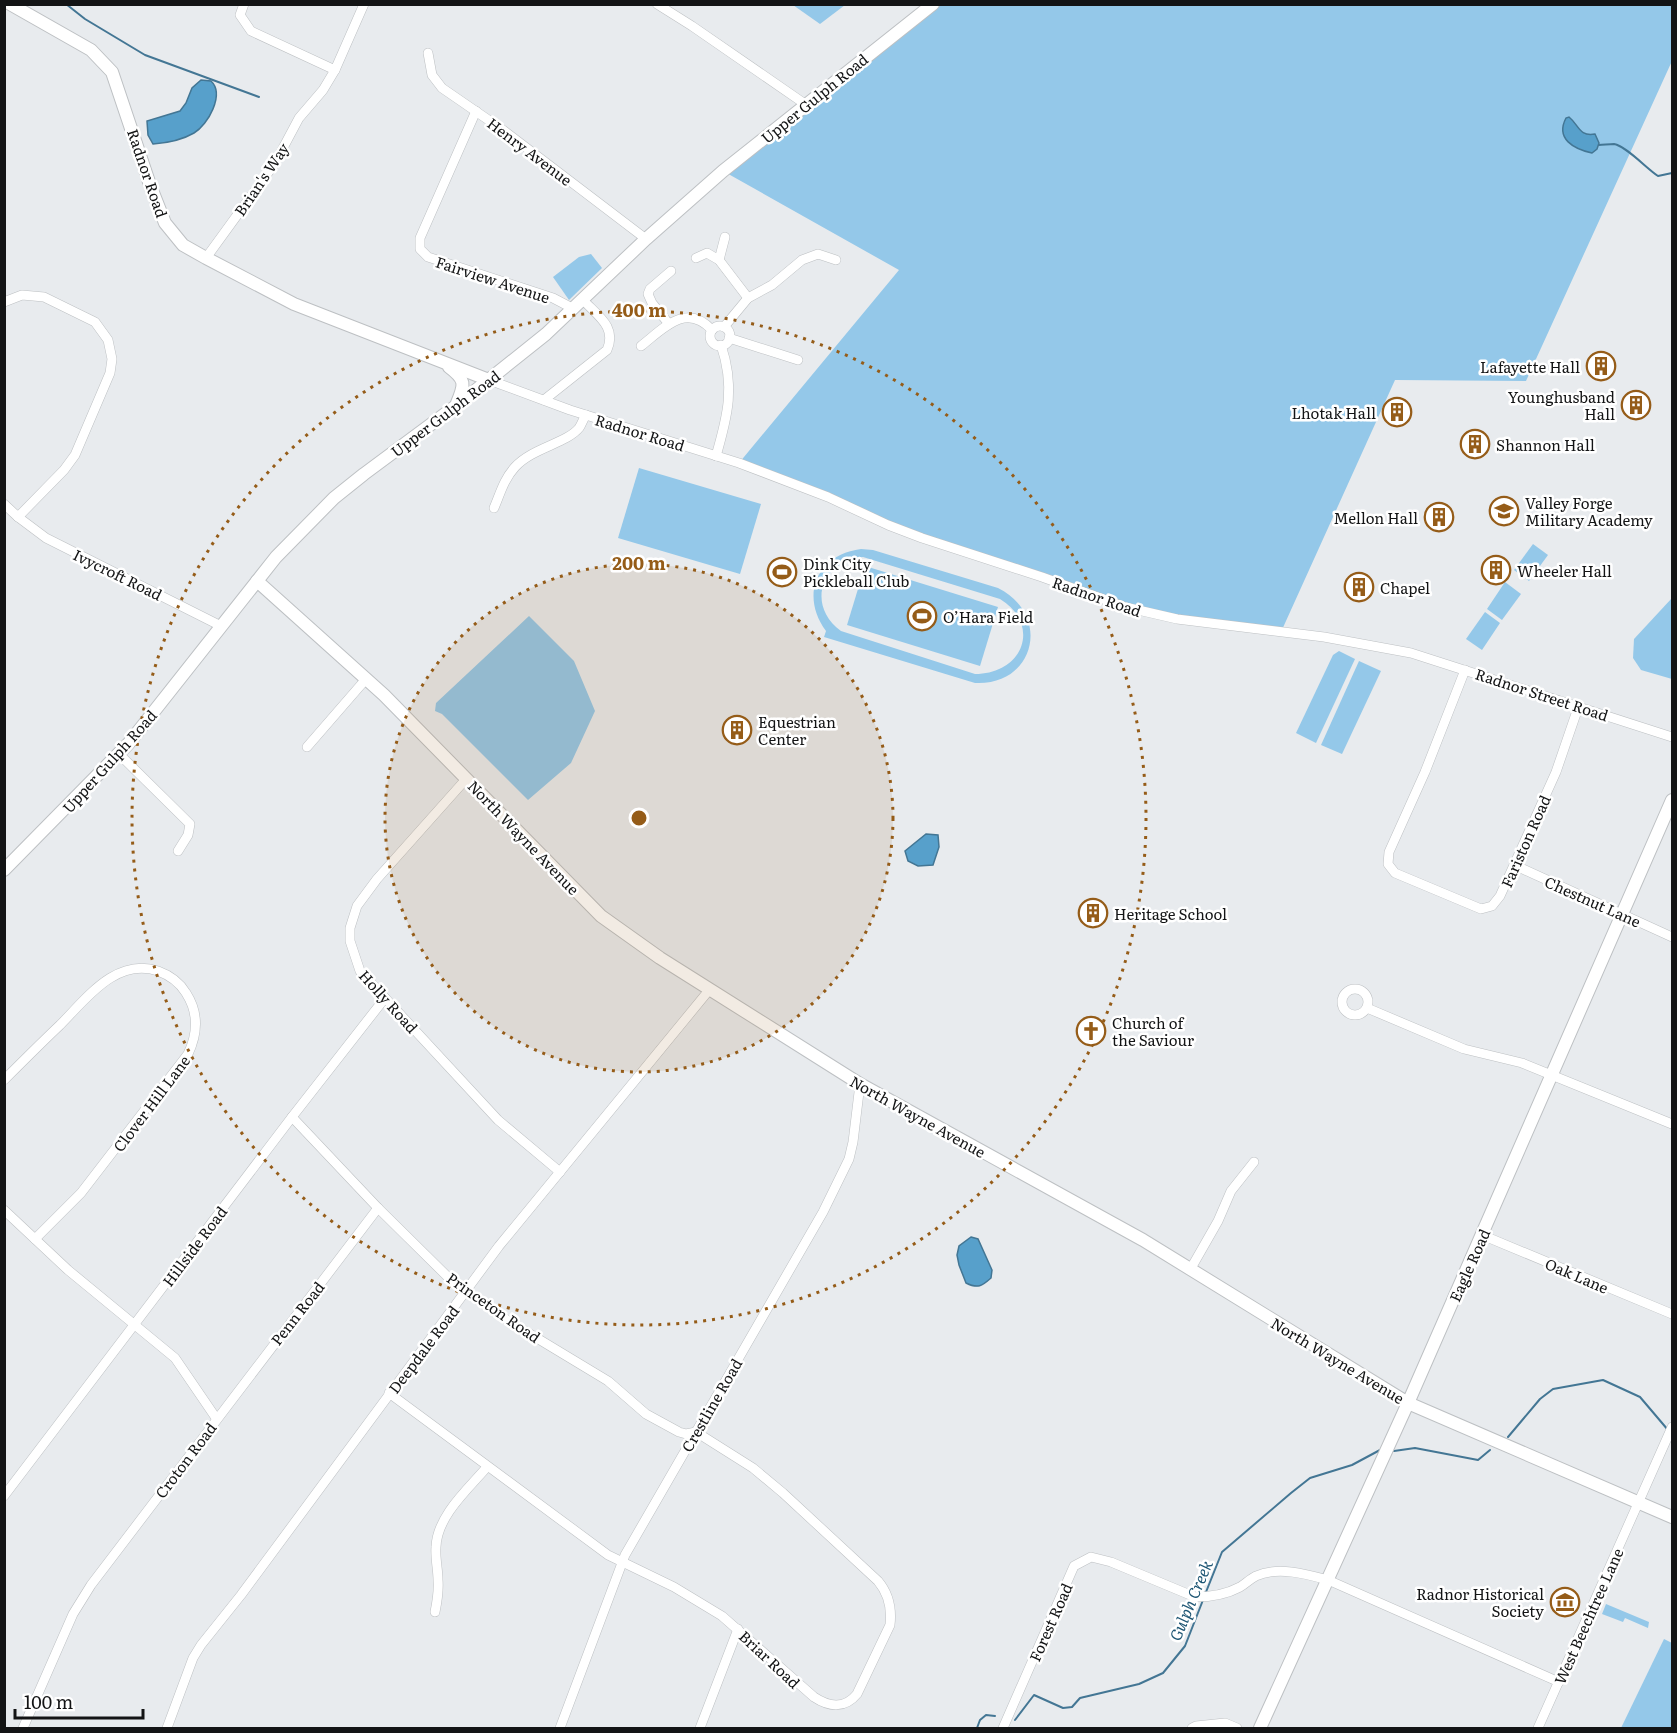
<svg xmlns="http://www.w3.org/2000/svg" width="1677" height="1733" font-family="Literata,serif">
	<rect width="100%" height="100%" fill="#e8ebee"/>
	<g fill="#94c8e9" fill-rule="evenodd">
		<path d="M793 5H845L820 24Z"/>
		<path d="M933 5H1672V61L1526 381 1395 380 1281 632 1177 619 922 538 739 463 899 270 723 171Z"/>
		<path d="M591 254 602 268 569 300 553 277 579 257Z"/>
		<path d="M639 468 761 504 740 574 618 538Z"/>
		<path d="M1533 544 1548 555 1529 581 1514 570Z"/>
		<path d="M861 549 873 550 998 588C1052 615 1035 686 975 683L824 637 826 631C800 596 816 555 861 549ZM863 557 1000 599C1042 625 1023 674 975 674L841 631C806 605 821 561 863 557Z"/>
		<path d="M865 566 998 607 980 666 847 625Z"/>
		<path d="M1505 582 1521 594 1502 620 1487 609Z"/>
		<path d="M1672 598V679L1641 670 1633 658 1634 639Z"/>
		<path d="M1485 612 1500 623 1482 650 1466 639Z"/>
		<path d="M529 616 574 661 595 711 571 763 528 800 442 714 435 711 436 703Z"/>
		<path d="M1339 651 1355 659 1316 743 1296 733 1333 655Z"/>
		<path d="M1359 661 1381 671 1342 754 1321 745Z"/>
		<path d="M1606 1604 1649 1622 1648 1628 1625 1618 1623 1622 1602 1614Z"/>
		<path d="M1664 1639 1672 1643V1728H1621Z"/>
	</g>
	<g fill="#57a0cb" stroke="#437694" stroke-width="1.5">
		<path d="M201 80 211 81C225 94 208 125 194 133 182 140 167 143 153 144L148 135 147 121 180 111 186 103 192 88Z"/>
		<path d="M1569 117C1579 125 1579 137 1595 134L1599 143 1597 149 1592 153C1574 149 1555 139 1566 118Z"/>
		<path d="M926 834 938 835 939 847 933 865 918 866 908 861 905 851Z"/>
		<path d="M971 1237 978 1239 992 1270 991 1278C982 1286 978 1289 966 1283L959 1265 957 1255 959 1246Z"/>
	</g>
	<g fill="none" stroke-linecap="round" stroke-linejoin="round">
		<g stroke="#437694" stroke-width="2">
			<path d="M66 4 85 19 145 55 259 97"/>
			<path d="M1599 145C1603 145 1609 144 1614 144 1626 146 1646 168 1658 176L1672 173"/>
			<path d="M1508 1437 1540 1399 1553 1389 1603 1380 1640 1397 1668 1430"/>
			<path d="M1394 1451 1415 1448 1478 1460 1490 1450"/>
			<path d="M1206 1592 1222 1552 1291 1493 1310 1478 1352 1465 1380 1450"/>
			<path d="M1015 1720 1034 1695 1063 1708 1072 1707 1080 1698 1139 1684 1163 1673 1185 1646 1203 1600"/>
			<path d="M977 1728 980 1720 986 1715 995 1716"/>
		</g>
		<g stroke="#bdc0c3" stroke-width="10">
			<g id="minor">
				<path d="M244 4 240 15 251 31 335 70 364 4"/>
				<path d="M657 4 692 26 805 104"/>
				<path d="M428 53 432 75 442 88 503 130 646 239"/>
				<path d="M476 111 420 238V249L428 257 553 298 574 309"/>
				<path d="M206 258 275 163 299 118 323 90 335 70"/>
				<path d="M696 258 707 253 719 260 748 298"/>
				<path d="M719 260 725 237"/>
				<path d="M4 302 22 295 44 297 95 322 108 340 112 359 110 373 75 455 64 470 18 517 4 504"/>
				<path d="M669 324 652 303 648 294 650 289 671 271"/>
				<circle cx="720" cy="336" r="10"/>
				<path d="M724 327 748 298 772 285 802 260 818 254 836 260"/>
				<path d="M729 338 798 360"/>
				<path d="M641 346C664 328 686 302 712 330"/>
				<path d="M489 380 570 410 739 463 828 497 888 525 922 538 1042 577 1125 607 1177 619 1324 637 1411 653 1672 737"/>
				<path d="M544 400 607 350C617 327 598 316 583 300"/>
				<path d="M716 456C728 415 735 386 721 345"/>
				<path d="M494 508C500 494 504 479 515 467 532 448 567 443 579 428 582 424 583 419 586 415"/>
				<path d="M18 517 46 538 221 626"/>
				<path d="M1465 670 1425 772 1389 852 1388 864 1395 873 1481 909 1492 906 1500 896 1556 772 1579 705"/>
				<path d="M307 747 366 679"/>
				<path d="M119 754 190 824 188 835 178 851"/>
				<path d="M467 778 377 879 357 906 350 928V941L360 971 385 998 498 1120 560 1172"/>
				<path d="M1514 865 1672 937"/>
				<circle cx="1355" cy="1002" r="13"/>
				<path d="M1367 1008 1464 1049 1522 1063 1672 1124"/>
				<path d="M4 1080C23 1061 41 1043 60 1025 86 999 116 957 158 971 169 975 180 983 186 993 199 1013 198 1033 188 1054L81 1193 35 1239"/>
				<path d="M292 1117 378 1208 455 1284 507 1320 608 1381 646 1414 679 1432 686 1434 696 1432 753 1468 783 1493 878 1581C889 1594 892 1608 890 1625L857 1694C845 1709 829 1707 814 1697L722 1616 674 1587 608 1555 389 1393"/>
				<path d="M4 1210 68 1270 175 1358 216 1418"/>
				<path d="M1482 1235 1672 1314"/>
				<path d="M1190 1270 1218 1221 1231 1191 1254 1162"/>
				<path d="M4 1496 292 1117 385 998"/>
				<path d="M435 1612C437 1602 439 1591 438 1580 438 1569 435 1558 436 1547 437 1516 468 1489 487 1467"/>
				<path d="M23 1728 73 1614 91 1585 378 1208"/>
				<path d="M167 1728 193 1658 201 1645 241 1595 499 1246 710 989"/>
				<path d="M560 1728 625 1555 823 1212 849 1159 853 1142 860 1084"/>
				<path d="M700 1728 738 1629"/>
				<path d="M1003 1728 1074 1566 1091 1557 1111 1562 1195 1597C1210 1597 1227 1594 1240 1587 1245 1584 1250 1579 1256 1576 1278 1566 1306 1574 1328 1580L1559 1682"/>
				<path d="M1192 1728 1196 1726 1225 1723 1237 1728"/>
				<path d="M1538 1728 1672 1427"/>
			</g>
		</g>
		<g stroke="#bdc0c3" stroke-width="14">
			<g id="tertiary">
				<path d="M10 4 91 50 112 72 150 185 165 223 183 245 206 258 294 304 489 380"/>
				<path d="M449 367C466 380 465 384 457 403"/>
				<path d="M257 581 384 695 601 916 660 958 860 1084 1143 1240 1408 1403 1672 1517"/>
				<path d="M4 870 129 743 276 557 334 498 364 474 461 402 546 334 646 239 723 171 933 4"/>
				<path d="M1260 1728 1408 1403 1672 800"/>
			</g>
		</g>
		<use href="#minor" stroke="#fff" stroke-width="9"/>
		<use href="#tertiary" stroke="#fff" stroke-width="12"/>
	</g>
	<circle cx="639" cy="818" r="254" fill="#955c18" fill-opacity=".12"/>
	<g fill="none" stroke="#955c18" stroke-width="3" stroke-dasharray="3 6">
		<circle cx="639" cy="818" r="254"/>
		<circle cx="639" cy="818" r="507"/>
	</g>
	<defs>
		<g id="building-ring" transform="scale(1.5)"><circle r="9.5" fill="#fff" stroke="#955c18" stroke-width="1.5"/><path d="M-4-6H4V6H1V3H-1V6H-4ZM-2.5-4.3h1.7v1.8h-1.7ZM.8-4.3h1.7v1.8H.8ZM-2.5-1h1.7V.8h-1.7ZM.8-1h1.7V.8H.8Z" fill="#955c18"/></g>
		<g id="university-ring" transform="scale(1.5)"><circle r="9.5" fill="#fff" stroke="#955c18" stroke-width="1.5"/><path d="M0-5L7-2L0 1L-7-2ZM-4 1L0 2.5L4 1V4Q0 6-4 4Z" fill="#955c18"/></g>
		<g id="stadium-ring" transform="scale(1.5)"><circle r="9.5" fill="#fff" stroke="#955c18" stroke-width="1.5"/><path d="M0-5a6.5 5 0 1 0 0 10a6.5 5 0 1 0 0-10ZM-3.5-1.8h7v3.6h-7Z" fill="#955c18"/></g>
		<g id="church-ring" transform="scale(1.5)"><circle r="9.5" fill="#fff" stroke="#955c18" stroke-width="1.5"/><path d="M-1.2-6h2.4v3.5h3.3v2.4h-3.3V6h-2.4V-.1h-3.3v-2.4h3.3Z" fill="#955c18"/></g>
		<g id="museum-ring" transform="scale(1.5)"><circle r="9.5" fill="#fff" stroke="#955c18" stroke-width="1.5"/><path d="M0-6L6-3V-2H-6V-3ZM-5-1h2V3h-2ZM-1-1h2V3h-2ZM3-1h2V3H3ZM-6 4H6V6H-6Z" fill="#955c18"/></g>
	</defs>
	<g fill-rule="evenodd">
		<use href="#building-ring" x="1601" y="366"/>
		<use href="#building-ring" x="1636" y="405"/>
		<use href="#building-ring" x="1397" y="412"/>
		<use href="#building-ring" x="1475" y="444"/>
		<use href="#university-ring" x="1504" y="511"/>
		<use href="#building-ring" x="1439" y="517"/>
		<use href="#building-ring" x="1496" y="570"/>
		<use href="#stadium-ring" x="782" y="572"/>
		<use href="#building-ring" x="1359" y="587"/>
		<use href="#stadium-ring" x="922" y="616"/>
		<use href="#building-ring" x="737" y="730"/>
		<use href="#building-ring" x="1093" y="913"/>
		<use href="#church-ring" x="1091" y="1031"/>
		<use href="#museum-ring" x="1565" y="1602"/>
	</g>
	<g text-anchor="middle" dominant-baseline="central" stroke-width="5" stroke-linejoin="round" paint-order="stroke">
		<g font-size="15" fill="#131415" stroke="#fff">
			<text transform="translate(814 98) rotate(-39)">Upper Gulph Road</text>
			<text transform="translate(530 151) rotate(37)">Henry Avenue</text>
			<text transform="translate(148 173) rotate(71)">Radnor Road</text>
			<text transform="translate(261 179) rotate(-56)">Brian's Way</text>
			<text transform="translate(493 279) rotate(18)">Fairview Avenue</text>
			<text transform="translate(445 413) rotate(-37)">Upper Gulph Road</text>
			<text transform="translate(640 432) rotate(17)">Radnor Road</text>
			<text transform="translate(118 574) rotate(26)">Ivycroft Road</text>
			<text transform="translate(1097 596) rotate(19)">Radnor Road</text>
			<text transform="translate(1542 694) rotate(18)">Radnor Street Road</text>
			<text transform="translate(109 761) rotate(-48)">Upper Gulph Road</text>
			<text transform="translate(524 837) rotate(46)">North Wayne Avenue</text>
			<text transform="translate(1525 841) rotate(-66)">Fariston Road</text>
			<text transform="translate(1593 901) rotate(24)">Chestnut Lane</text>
			<text transform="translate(389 1001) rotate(48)">Holly Road</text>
			<text transform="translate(151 1103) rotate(-53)">Clover Hill Lane</text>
			<text transform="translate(918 1116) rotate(29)">North Wayne Avenue</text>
			<text transform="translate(194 1246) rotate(-53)">Hillside Road</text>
			<text transform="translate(1469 1265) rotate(-66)">Eagle Road</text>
			<text transform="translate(1577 1275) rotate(23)">Oak Lane</text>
			<text transform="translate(494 1307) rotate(35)">Princeton Road</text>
			<text transform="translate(297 1313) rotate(-52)">Penn Road</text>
			<text transform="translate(423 1349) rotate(-53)">Deepdale Road</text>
			<text transform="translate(1338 1360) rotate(31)">North Wayne Avenue</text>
			<text transform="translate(711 1405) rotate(-60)">Crestline Road</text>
			<text transform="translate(185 1460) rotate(-53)">Croton Road</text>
			<text transform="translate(1588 1616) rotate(-66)">West Beechtree Lane</text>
			<text transform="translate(1050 1622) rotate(-66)">Forest Road</text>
			<text transform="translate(770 1659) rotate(43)">Briar Road</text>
		</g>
		<g font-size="15" fill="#131415" stroke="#fff" text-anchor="start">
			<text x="1580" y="366" text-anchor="end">Lafayette Hall</text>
			<text x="1615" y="396" text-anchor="end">Younghusband<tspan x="1615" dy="17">Hall</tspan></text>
			<text x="1376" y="412" text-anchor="end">Lhotak Hall</text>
			<text x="1496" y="444">Shannon Hall</text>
			<text x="1525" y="502">Valley Forge<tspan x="1525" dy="17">Military Academy</tspan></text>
			<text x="1418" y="517" text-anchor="end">Mellon Hall</text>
			<text x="803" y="563">Dink City<tspan x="803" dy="17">Pickleball Club</tspan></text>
			<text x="1517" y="570">Wheeler Hall</text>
			<text x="1380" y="587">Chapel</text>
			<text x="943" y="616">O’Hara Field</text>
			<text x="758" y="721">Equestrian<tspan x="758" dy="17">Center</tspan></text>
			<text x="1114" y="913">Heritage School</text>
			<text x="1112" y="1022">Church of<tspan x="1112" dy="17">the Saviour</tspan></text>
			<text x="1544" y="1593" text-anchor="end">Radnor Historical<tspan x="1544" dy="17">Society</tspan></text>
		</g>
		<g font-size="16" font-style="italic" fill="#1e5674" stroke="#fff">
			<text transform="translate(1190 1600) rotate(-67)">Gulph Creek</text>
		</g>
	</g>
	<circle cx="639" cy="818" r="9" fill="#955c18" stroke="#fff" stroke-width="3"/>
	<g font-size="18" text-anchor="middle" font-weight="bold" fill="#955c18" stroke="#fff" stroke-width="5" stroke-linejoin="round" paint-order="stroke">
		<text x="639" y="317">400 m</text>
		<text x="639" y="570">200 m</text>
	</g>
	<rect width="1677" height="1733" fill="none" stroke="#131415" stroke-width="12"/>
	<path d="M15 1709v9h128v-9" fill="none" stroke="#131415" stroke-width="3"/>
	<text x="24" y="1709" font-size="18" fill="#131415" stroke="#ffffff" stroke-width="4.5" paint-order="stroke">100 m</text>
</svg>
